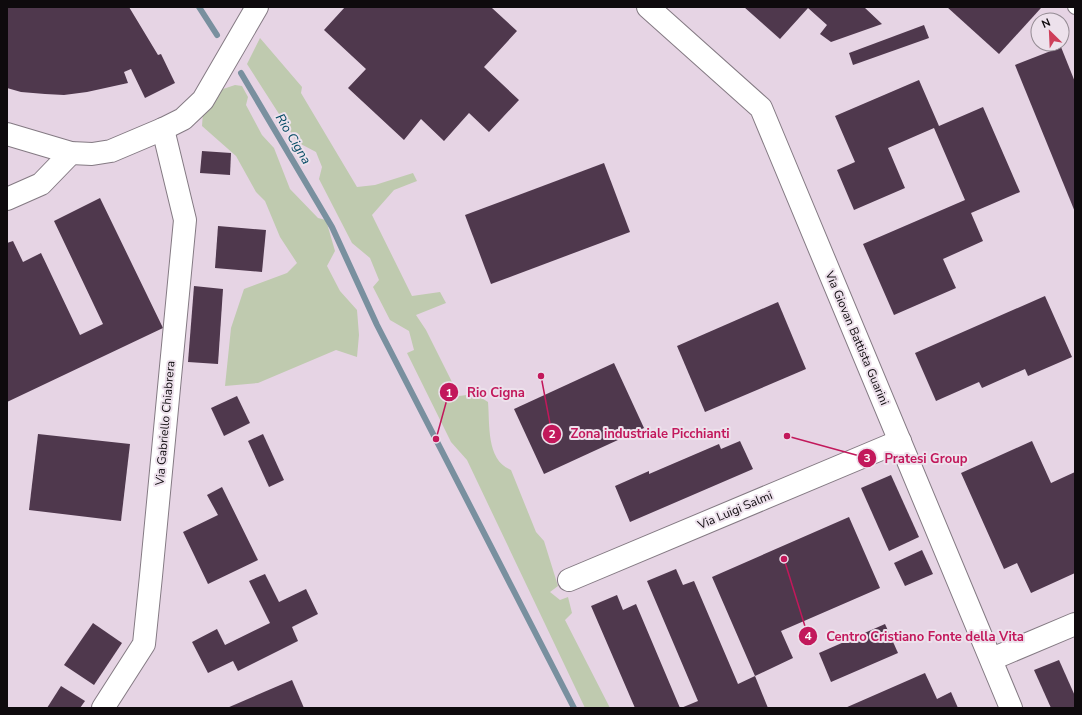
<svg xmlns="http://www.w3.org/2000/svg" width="1082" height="715" font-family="'Nunito Sans',sans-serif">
	<rect width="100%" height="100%" fill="#ede1ec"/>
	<path fill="#e6d4e4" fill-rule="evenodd" d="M7 7H1075V708H7ZM1038 20H1062V44H1038Z"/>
	<g fill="#bfcaaf">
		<path d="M260 38 302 87 301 93 357 187 375 185 413 173 417 181 394 190 372 215 412 296 440 292 446 303 416 315 426 330 459 396 475 394 488 402C490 425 486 460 511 470L536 532 544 541 558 586 550 592 560 600 568 597 572 613 565 620 610 708H585L467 460 451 442 407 353 414 350 409 331 390 320 373 287 379 280 370 258 352 243 319 179 322 167 316 152 297 142 247 64Z"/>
		<path d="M235 85 242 86 248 97 246 105 262 135 274 148 290 189 318 218 326 220 335 251 327 266 340 291 357 310 359 335 357 357 336 350 258 383 225 386 231 328 244 289 287 273 297 263 280 237 265 201 256 192 236 156 202 126 203 112 223 89Z"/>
	</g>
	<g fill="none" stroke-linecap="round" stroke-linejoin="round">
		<g stroke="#79909f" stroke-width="6">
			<path d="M199 7 217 35"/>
			<path d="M241 73 332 227 377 325 574 708"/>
		</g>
	</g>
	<g fill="#4f384d">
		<path d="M7 7H129L158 55 161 54 175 83 145 98 131 69 124 72 128 83 87 92 64 95 45 94 21 92 7 88Z"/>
		<path d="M345 7H493L492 8 517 31 484 67 519 100 489 132 469 113 444 141 421 119 404 140 348 88 366 69 324 30Z"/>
		<path d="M744 7H864L882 24 831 42 820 34 827 25 808 8 780 39Z"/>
		<path d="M947 7H1040L1041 8 999 54Z"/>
		<path d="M924 25 929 38 853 65 849 53Z"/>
		<path d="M1061 47 1075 82V212L1015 65Z"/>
		<path d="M919 80 939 126 983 107 1020 192 971 213 983 241 943 259 956 288 894 315 863 244 965 200 934 128 888 148 905 188 854 210 837 170 855 162 835 116Z"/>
		<path d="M202 151 231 153 230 175 200 173Z"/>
		<path d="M604 163 630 232 491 284 465 215Z"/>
		<path d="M100 198 163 328 7 402V243L13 241 23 262 41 253 80 335 103 324 54 221Z"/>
		<path d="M218 226 266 230 262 272 215 268Z"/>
		<path d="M194 286 223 289 218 364 188 362Z"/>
		<path d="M1045 296 1072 357 1028 376 1025 369 982 388 979 382 936 401 915 353Z"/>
		<path d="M778 302 806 369 705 412 677 346Z"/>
		<path d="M614 363 644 428 544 474 514 409Z"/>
		<path d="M237 396 250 423 224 436 211 408Z"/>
		<path d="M38 434 130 444 121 521 29 510Z"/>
		<path d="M263 434 284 480 269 487 248 441Z"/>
		<path d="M740 441 753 469 630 522 615 486 649 471V474L719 444 721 449Z"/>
		<path d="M1032 441 1051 483 1075 472V573L1031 593 1017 563 1004 569 961 473Z"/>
		<path d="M891 475 919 537 889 551 861 488Z"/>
		<path d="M222 487 258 560 208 584 183 532 218 515 207 495Z"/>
		<path d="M849 517 880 588 781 631 793 658 755 676 768 708H681L698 701 647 581 676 569 683 585 694 581 738 684 755 676 712 577Z"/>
		<path d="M922 550 933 574 905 586 894 563Z"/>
		<path d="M265 574 279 602 306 589 318 614 292 627 298 641 238 671 233 661 208 673 192 642 217 629 225 645 270 623 249 581Z"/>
		<path d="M617 595 623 610 636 604 680 708H635L591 606Z"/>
		<path d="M93 623 122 643 94 685 64 665Z"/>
		<path d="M885 624 898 653 831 682 819 653Z"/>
		<path d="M1059 660 1075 696V708H1051L1034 670Z"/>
		<path d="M925 673 937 699 951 692 958 708H845Z"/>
		<path d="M292 680 304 708H227Z"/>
		<path d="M61 686 85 701 80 708H47Z"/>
	</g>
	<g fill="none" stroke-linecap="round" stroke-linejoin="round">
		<g stroke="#847a83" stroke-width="14">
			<path id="lane" d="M1074 7 1075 8"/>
		</g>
		<g stroke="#847a83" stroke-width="24">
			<g id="street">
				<path d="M648 7 761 108 1011 708"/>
				<path d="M7 134 71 153 92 154 111 151 163 129 183 119 203 100 257 7"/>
				<path d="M7 199 41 184 71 153"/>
				<path d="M569 580 900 441"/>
				<path d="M992 659 1075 624"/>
				<path d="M103 708 144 644 151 576 185 220 163 129"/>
			</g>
		</g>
		<use href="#lane" stroke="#fff" stroke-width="12"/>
		<use href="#street" stroke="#fff" stroke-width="22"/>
	</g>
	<g text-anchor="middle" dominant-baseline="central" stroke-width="4" stroke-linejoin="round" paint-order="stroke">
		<g font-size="12" fill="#0e0a0d" stroke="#ede1ec">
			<text transform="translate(857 338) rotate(67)">Via Giovan Battista Guarini</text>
			<text transform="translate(165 423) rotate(-85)">Via Gabriello Chiabrera</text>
			<text transform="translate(735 510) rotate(-23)">Via Luigi Salmi</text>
		</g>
		<g font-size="13" font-style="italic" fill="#014963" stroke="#ede1ec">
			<text transform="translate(293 139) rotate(59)">Rio Cigna</text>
		</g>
	</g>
	<path fill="none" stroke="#c2185b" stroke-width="1.5" d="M436 439L449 392M541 376L552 434M787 436L867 458M784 559L808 636"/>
	<g fill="#c2185b" stroke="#ede1ec" stroke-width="1.5">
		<circle cx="436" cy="439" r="4"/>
		<circle cx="541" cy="376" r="4"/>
		<circle cx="787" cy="436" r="4"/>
		<circle cx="784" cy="559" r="4"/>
		<circle cx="449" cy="392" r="10"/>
		<circle cx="552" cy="434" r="10"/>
		<circle cx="867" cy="458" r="10"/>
		<circle cx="808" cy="636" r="10"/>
	</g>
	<g font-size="12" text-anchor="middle" font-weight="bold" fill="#fff">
		<text x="449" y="397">1</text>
		<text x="552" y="438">2</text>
		<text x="867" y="462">3</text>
		<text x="808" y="640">4</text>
	</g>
	<g font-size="13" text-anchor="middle" font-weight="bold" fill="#c2185b" stroke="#ede1ec" stroke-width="4" stroke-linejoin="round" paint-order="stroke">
		<text x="496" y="397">Rio Cigna</text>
		<text x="650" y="438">Zona industriale Picchianti</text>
		<text x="926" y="463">Pratesi Group</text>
		<text x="925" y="641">Centro Cristiano Fonte della Vita</text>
	</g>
	<rect width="1082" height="715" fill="none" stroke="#0e0a0d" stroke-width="16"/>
	<g transform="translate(1050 32) rotate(336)"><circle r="19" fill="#ede1ec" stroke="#948b93"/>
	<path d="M0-3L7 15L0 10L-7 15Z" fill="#ce3e5a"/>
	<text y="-6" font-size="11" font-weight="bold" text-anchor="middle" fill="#0e0a0d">N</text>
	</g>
</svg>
